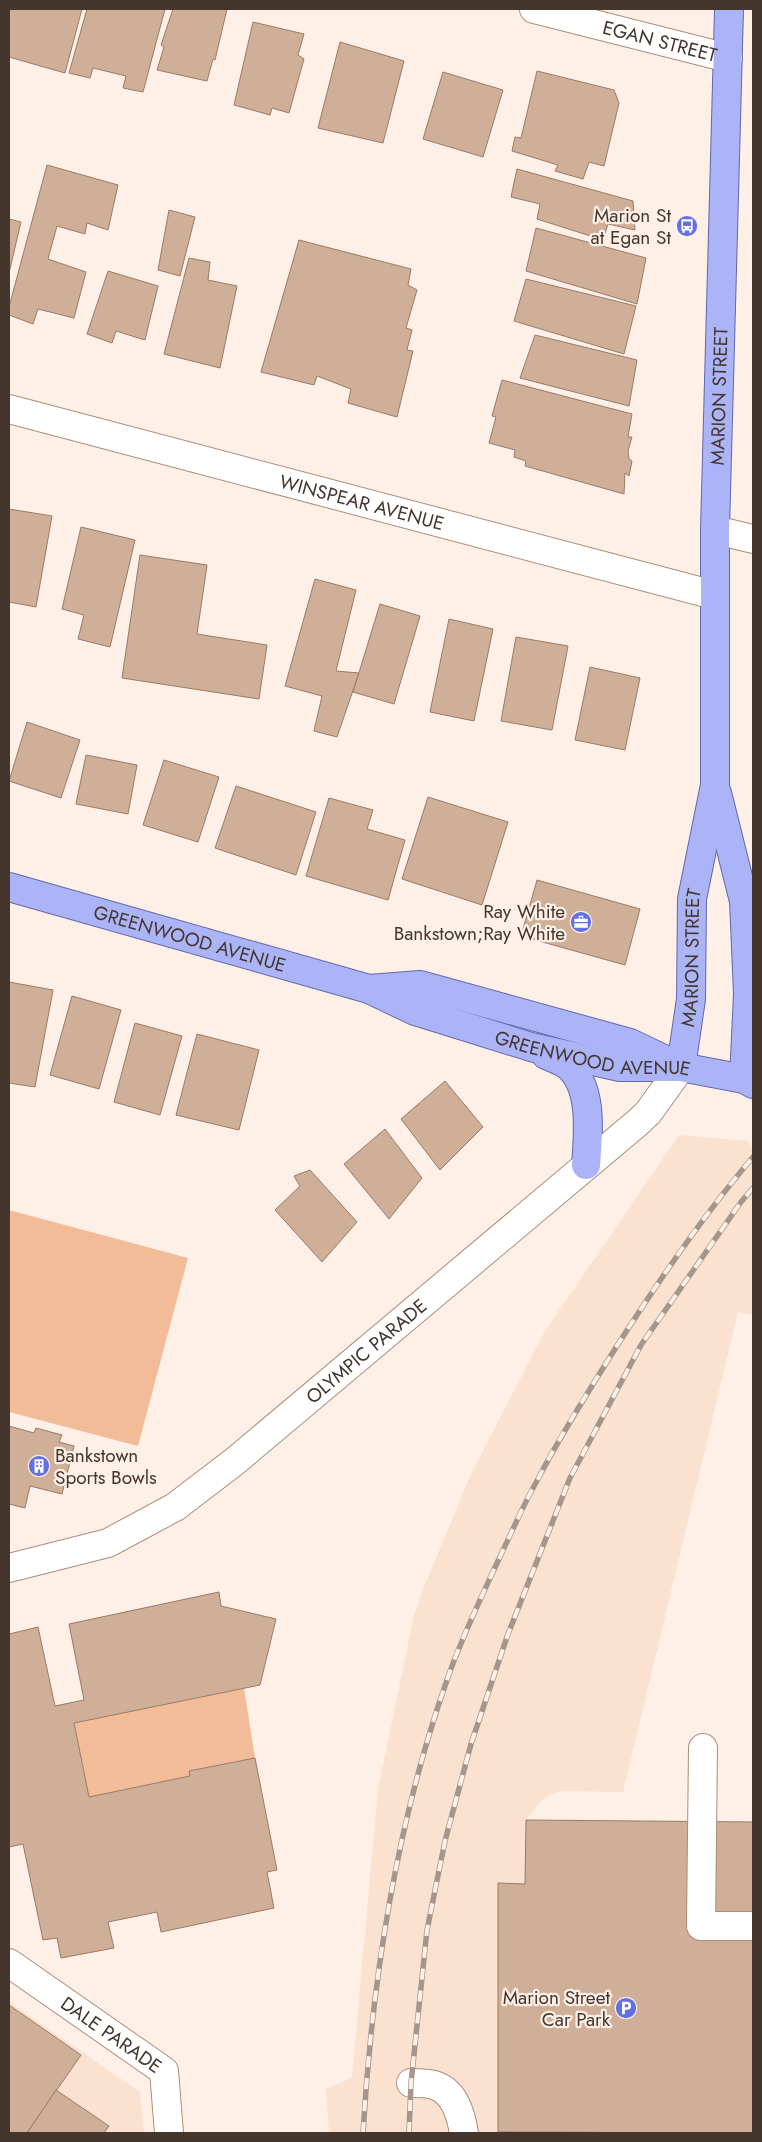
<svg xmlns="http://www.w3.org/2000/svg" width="762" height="2142" font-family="Jost,sans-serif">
	<rect width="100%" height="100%" fill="#fef0e7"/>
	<g fill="#fae1d0">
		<path d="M679 1135 747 1141 753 1148V1315L738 1312 623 1792 561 1791 549 1795 539 1803 526 1820 525 1884 498 1883V2132L522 2133H329L326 2089 352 2078 378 1789 414 1616 423 1589 472 1472 545 1331Z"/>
		<path d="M9 2002 140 2092 144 2133H9Z"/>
	</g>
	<g fill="#f2bc98">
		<path d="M9 1210 188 1258 138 1446 9 1412Z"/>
		<path d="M244 1688 255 1758 190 1771V1776L89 1797 74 1723Z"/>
	</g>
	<g fill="#d0af99" stroke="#997a65">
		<path d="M9 9H82L65 73 9 57Z"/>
		<path d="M87 9H165L143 92 123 88 126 76 93 68 90 78 69 73Z"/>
		<path d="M173 9H227L215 60 213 59 207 81 157 70 164 47 161 45Z"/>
		<path d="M253 22 304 34 298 55 304 59 289 113 272 108 270 115 234 105Z"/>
		<path d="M340 42 404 61 383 143 318 128Z"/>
		<path d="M537 71 614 90 619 103 604 166 589 162 583 179 555 171 558 165 512 151 515 137 521 138Z"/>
		<path d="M443 72 503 90 483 157 423 139Z"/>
		<path d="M47 165 118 185 108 230 87 223 85 234 57 226 48 259 86 272 74 318 38 309 33 324 9 315V307Z"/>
		<path d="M517 169 633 201 635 230 608 224 603 240 537 219 540 204 511 197Z"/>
		<path d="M169 210 195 217 180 276 158 270Z"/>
		<path d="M9 219 21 222 9 273Z"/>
		<path d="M536 228 646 258 637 304 526 271Z"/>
		<path d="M299 240 411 269 408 285 417 290 406 328 412 330 407 350 413 351 397 417 348 403 351 389 317 376 314 385 261 372Z"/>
		<path d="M189 258 210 262 208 280 237 286 220 368 164 354Z"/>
		<path d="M108 271 158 286 145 340 116 331 112 343 87 334Z"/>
		<path d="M526 279 636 306 624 354 514 321Z"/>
		<path d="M535 335 637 360 629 406 520 378Z"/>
		<path d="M502 380 632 414 628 437H632L628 451 629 459 632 461 629 476 625 473 624 494 525 466 526 461 514 457 515 450 489 443 496 417 492 416Z"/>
		<path d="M9 509 52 516 36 607 9 602Z"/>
		<path d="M81 527 135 540 110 647 78 639 84 615 62 609Z"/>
		<path d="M140 555 207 565 197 634 267 645 259 699 122 678Z"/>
		<path d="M315 579 356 590 336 671 359 673 337 737 314 731 322 696 285 686Z"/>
		<path d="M380 604 420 616 394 704 353 692Z"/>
		<path d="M449 619 493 629 474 721 430 712Z"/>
		<path d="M516 637 568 646 552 730 501 721Z"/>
		<path d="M590 667 640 678 625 750 575 740Z"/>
		<path d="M27 722 80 740 61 798 9 781Z"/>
		<path d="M86 755 137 765 128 814 76 804Z"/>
		<path d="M164 760 219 777 198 842 143 825Z"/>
		<path d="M236 786 316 812 296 875 215 848Z"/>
		<path d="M428 797 508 822 482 905 402 879Z"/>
		<path d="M329 798 373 810 367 829 405 840 388 900 306 876Z"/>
		<path d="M537 880 640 909 625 965 521 936Z"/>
		<path d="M9 982 53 990 35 1087 9 1083Z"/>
		<path d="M72 996 121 1010 99 1089 50 1075Z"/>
		<path d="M135 1023 182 1036 160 1115 114 1102Z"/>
		<path d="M197 1034 259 1050 239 1130 176 1115Z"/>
		<path d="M445 1081 483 1127 440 1170 401 1119Z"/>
		<path d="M385 1129 422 1178 389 1219 344 1164Z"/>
		<path d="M310 1170 357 1222 322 1262 275 1210 300 1186 294 1176Z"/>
		<path d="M9 1426 34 1433 36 1428 62 1435 59 1442 74 1446 62 1494 30 1486 25 1508 9 1504Z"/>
		<path d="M219 1592 221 1606 276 1619 260 1685 74 1723 89 1797 190 1776 189 1771 255 1758 277 1870 267 1872 274 1908 161 1932 157 1912 108 1922 114 1948 61 1958 57 1938 43 1940 23 1844 9 1847V1634L38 1627 55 1706 84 1700 69 1624Z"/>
		<path d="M526 1820 753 1822V2133L498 2132V1883L525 1884Z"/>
		<path d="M9 2005 81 2055 27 2133H9Z"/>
		<path d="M56 2090 109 2126 104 2133H27Z"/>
	</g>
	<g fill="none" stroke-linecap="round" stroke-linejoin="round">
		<g stroke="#ad8d78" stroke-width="30">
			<g id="minor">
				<path id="s1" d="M534 9 728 58"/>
				<path id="s2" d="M9 409 714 595"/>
				<path d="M715 530 753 539"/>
				<path id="s3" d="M9 1568 108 1543 175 1507 234 1462 636 1124 648 1113 681 1067"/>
				<path d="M703 1748 701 1926H753"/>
				<path id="s4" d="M9 1963 164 2071 169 2133"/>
				<path d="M411 2083C418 2083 427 2083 434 2085 455 2091 461 2115 464 2133"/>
			</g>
		</g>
		<g stroke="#6367ac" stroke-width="30">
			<g id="major">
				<path d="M717 793 744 901 748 994 744 1079"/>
				<path id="s5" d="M9 887 369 989 415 1011 531 1047 620 1067H681L744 1079 753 1084"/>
				<path d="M369 989 420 985 630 1043 672 1063"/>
				<path d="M546 1055C553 1058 561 1061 567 1065 594 1086 588 1136 586 1165"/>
				<path id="s6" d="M681 1067 691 999 692 899 715 785V530L729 9"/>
			</g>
		</g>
		<use href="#minor" stroke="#fff" stroke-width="28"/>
		<use href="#major" stroke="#abb4f7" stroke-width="28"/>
		<g stroke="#a4968d" stroke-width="5.5">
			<g id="rail">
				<path d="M363 2133C372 1980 396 1825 447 1680 461 1639 480 1600 498 1561 511 1534 523 1505 538 1479 561 1434 588 1392 615 1349 657 1283 702 1217 753 1157"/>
				<path d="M409 2133 411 2083 427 1930 445 1841 471 1744 508 1634 570 1478 641 1345 741 1202 753 1188"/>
			</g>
		</g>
		<use href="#rail" stroke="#fef0e7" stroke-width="4" stroke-dasharray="11" stroke-linecap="butt"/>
	</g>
	<defs>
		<g id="bus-disc" transform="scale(1.125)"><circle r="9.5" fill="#626fe7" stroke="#fef0e7"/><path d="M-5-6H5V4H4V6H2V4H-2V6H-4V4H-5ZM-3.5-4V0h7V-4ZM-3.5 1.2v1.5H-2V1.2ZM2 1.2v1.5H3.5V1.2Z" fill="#fff"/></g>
		<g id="office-disc" transform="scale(1.125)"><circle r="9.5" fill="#626fe7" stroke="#fef0e7"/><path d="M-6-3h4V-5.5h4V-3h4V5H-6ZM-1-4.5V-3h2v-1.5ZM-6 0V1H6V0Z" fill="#fff"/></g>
		<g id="building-disc" transform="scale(1.125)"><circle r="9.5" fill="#626fe7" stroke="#fef0e7"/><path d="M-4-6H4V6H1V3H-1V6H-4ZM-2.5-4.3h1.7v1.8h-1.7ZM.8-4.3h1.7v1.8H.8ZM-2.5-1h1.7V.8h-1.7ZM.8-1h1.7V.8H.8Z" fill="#fff"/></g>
		<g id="parking-disc" transform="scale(1.125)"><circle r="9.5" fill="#626fe7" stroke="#fef0e7"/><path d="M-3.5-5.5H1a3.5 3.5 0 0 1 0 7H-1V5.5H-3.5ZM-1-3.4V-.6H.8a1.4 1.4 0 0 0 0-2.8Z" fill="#fff"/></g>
	</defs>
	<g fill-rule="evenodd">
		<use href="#bus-disc" x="687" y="226"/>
		<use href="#office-disc" x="581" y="922"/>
		<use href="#building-disc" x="39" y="1466"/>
		<use href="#parking-disc" x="626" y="2008"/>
	</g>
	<g text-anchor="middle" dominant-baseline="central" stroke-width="4.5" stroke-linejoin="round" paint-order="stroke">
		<g font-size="19" fill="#44362d" stroke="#fef0e7">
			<text stroke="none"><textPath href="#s1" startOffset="130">EGAN STREET</textPath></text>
			<text stroke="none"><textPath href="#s6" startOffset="674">MARION STREET</textPath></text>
			<text stroke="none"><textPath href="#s2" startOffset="365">WINSPEAR AVENUE</textPath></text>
			<text stroke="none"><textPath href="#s5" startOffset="188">GREENWOOD AVENUE</textPath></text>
			<text stroke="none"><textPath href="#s6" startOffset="110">MARION STREET</textPath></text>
			<text stroke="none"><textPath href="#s5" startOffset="609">GREENWOOD AVENUE</textPath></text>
			<text stroke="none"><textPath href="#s3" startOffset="425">OLYMPIC PARADE</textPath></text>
			<text stroke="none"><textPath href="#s4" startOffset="125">DALE PARADE</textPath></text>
		</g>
		<g font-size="19" fill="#44362d" stroke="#fef0e7" text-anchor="end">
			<text x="671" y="215">Marion St<tspan x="671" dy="22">at Egan St</tspan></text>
			<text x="565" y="911">Ray White<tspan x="565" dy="22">Bankstown;Ray White</tspan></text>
			<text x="55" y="1455" text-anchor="start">Bankstown<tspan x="55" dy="22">Sports Bowls</tspan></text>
			<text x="610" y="1997">Marion Street<tspan x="610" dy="22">Car Park</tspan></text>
		</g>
	</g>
	<rect width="762" height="2142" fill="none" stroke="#44362d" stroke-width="20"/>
</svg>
